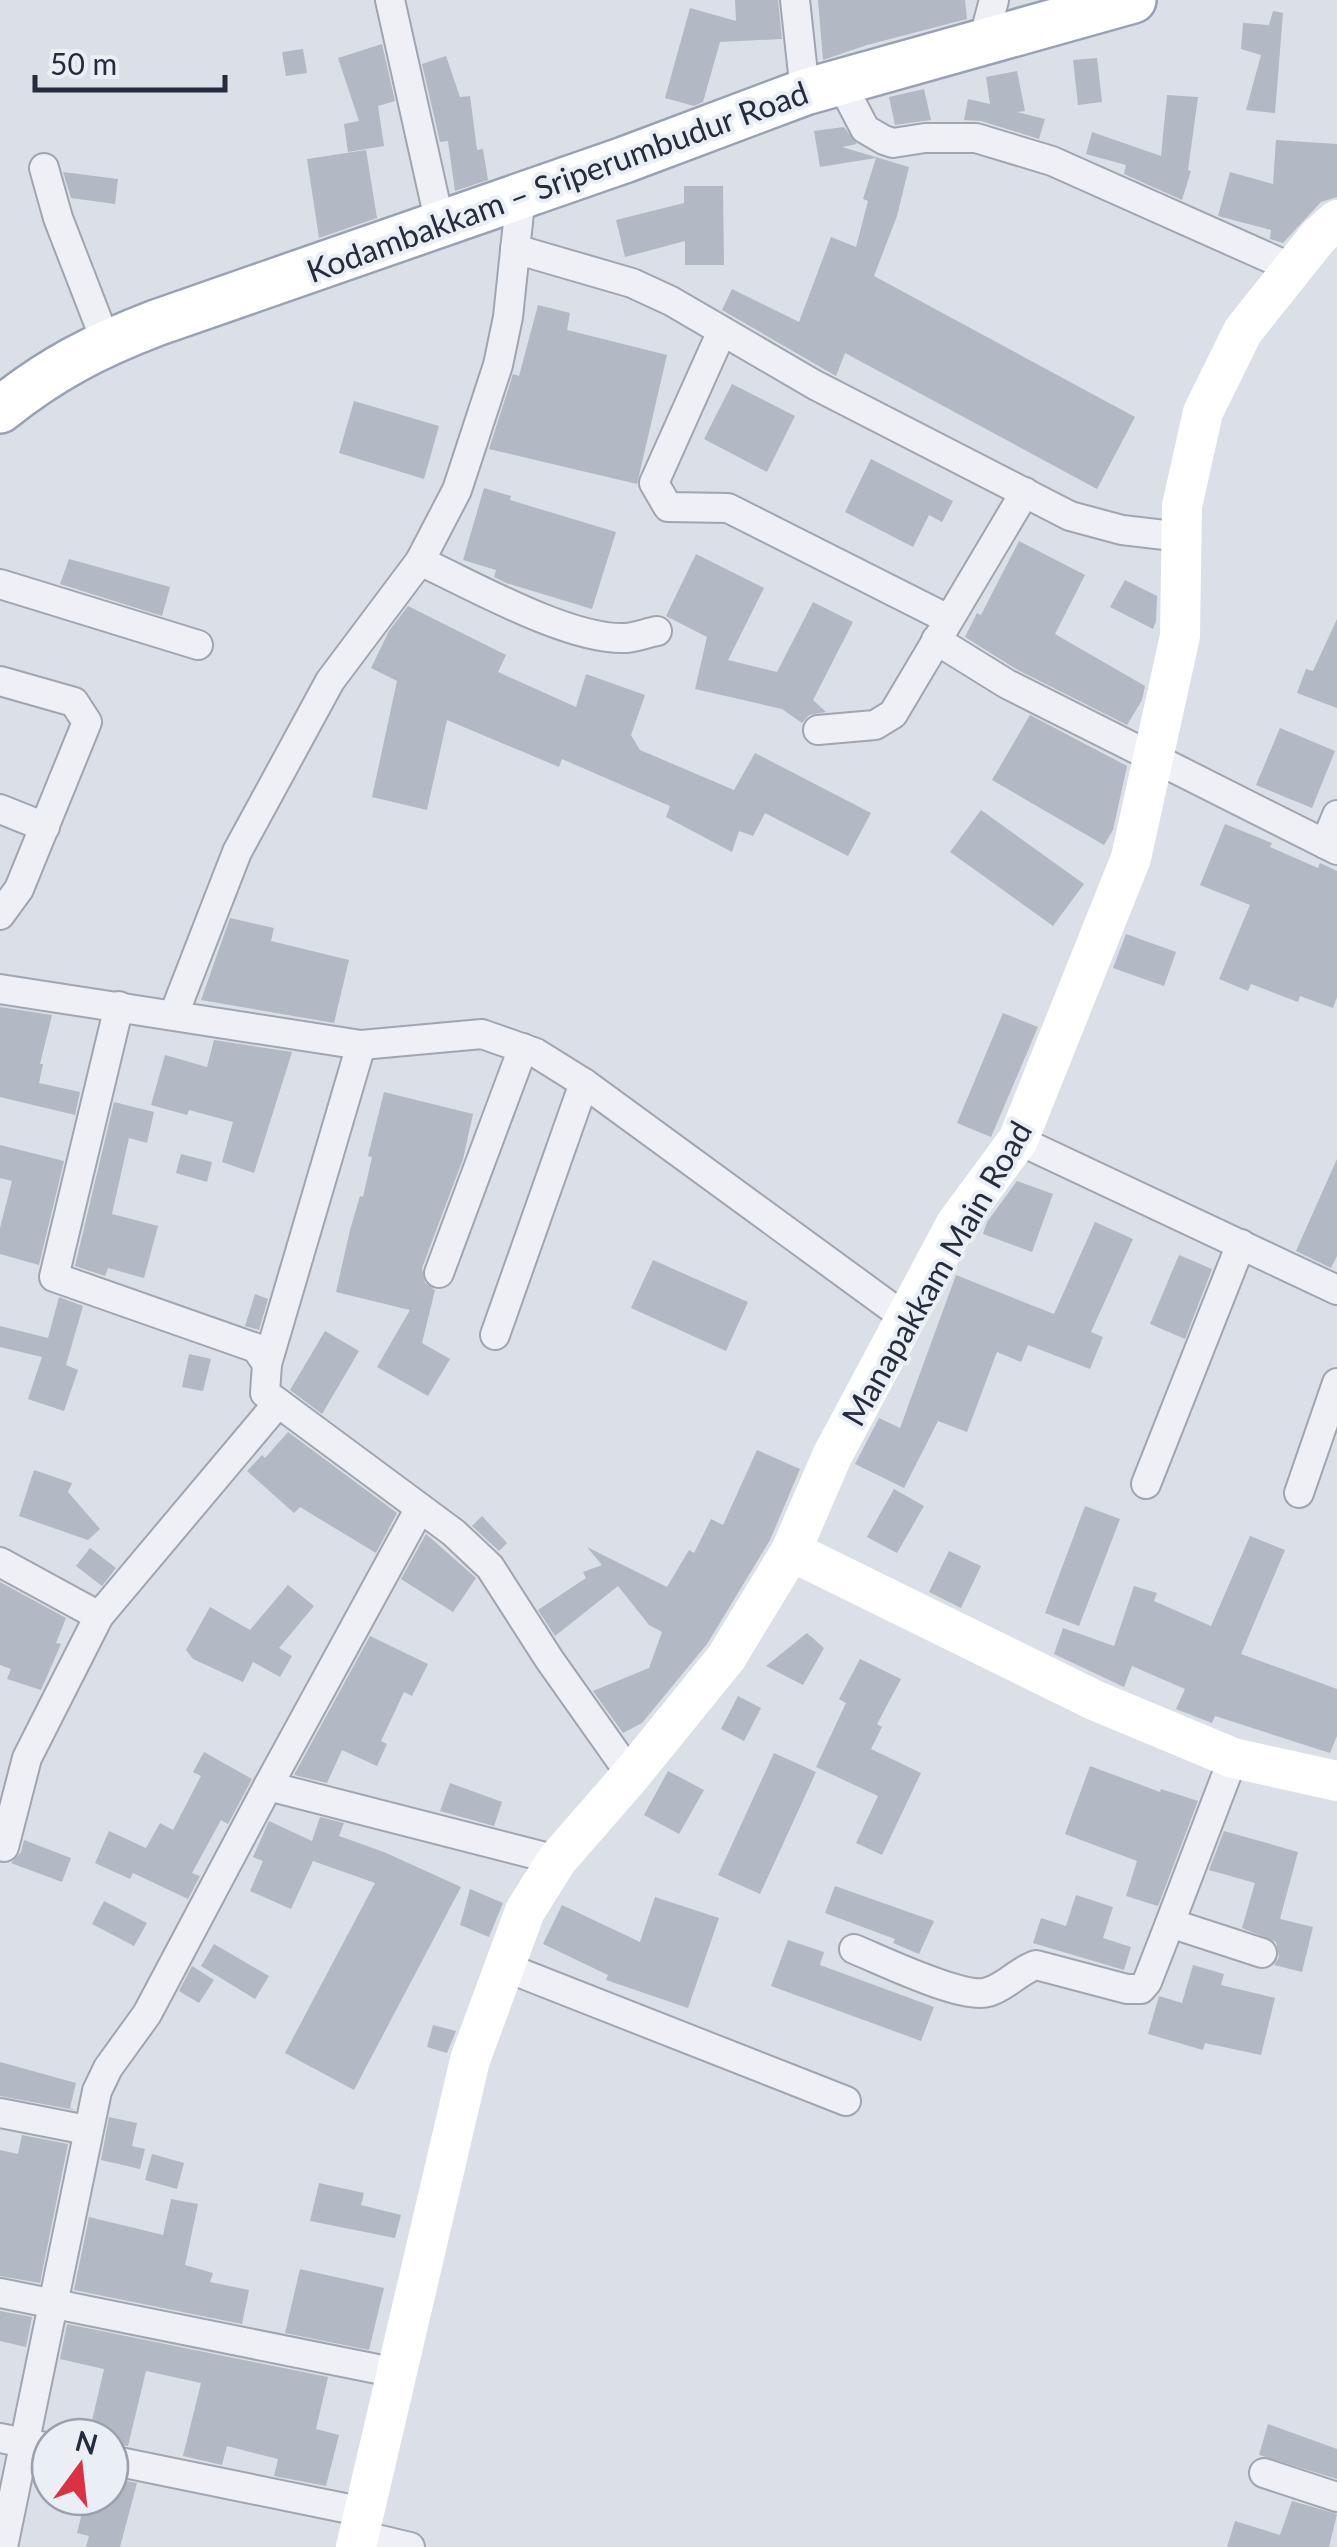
<svg xmlns="http://www.w3.org/2000/svg" width="1337" height="2547" font-family="Lato,sans-serif">
	<rect width="100%" height="100%" fill="#dbdfe7"/>
	<g fill="#b2b8c4">
		<path d="M735 0H778L782 39 720 42 703 102 694 106 665 98 690 8 736 21Z"/>
		<path d="M818 0H965L967 19 867 45 823 60Z"/>
		<path d="M1273 11 1283 13 1275 113 1246 110 1261 55 1241 49 1243 23 1269 25Z"/>
		<path d="M382 44 395 101 378 106 384 146 348 152 344 124 359 121 338 58Z"/>
		<path d="M303 49 307 73 286 76 282 52Z"/>
		<path d="M446 56 460 97 470 96 477 150 483 149 488 180 455 191 448 141 440 142 422 64Z"/>
		<path d="M1097 58 1102 102 1078 105 1073 60Z"/>
		<path d="M1017 71 1025 111 1017 112 1045 119 1039 139 981 121 964 120 968 99 990 104 986 77Z"/>
		<path d="M924 89 931 120 895 125 889 97Z"/>
		<path d="M1167 95 1198 97 1188 170 1191 171 1182 200 1124 174 1126 165 1086 154 1092 132 1161 156Z"/>
		<path d="M844 127 857 144 842 147 909 167 897 216 874 276 1135 417 1097 489 845 353 836 376 722 310 732 289 799 322 831 237 856 247 868 201 863 199 876 158 820 167 814 131Z"/>
		<path d="M1276 140 1337 144V197L1321 202 1283 243 1270 239 1271 230 1218 216 1230 172 1273 184Z"/>
		<path d="M366 150 377 218 319 238 307 159Z"/>
		<path d="M63 172 118 179 115 204 71 198Z"/>
		<path d="M684 186H723L724 265H685V241L625 257 616 220 684 203Z"/>
		<path d="M538 305 570 313 567 330 667 355 637 484 489 449 513 374 519 376Z"/>
		<path d="M732 384 795 416 767 472 704 439Z"/>
		<path d="M354 401 439 426 424 479 339 453Z"/>
		<path d="M871 459 953 501 942 522 929 515 913 547 845 512Z"/>
		<path d="M484 488 511 496 510 500 616 532 592 609 506 583 494 577 496 570 463 560Z"/>
		<path d="M1019 541 1085 575 1055 634 1145 686 1142 700 1127 725 1016 669 965 637 977 613 981 615Z"/>
		<path d="M696 554 764 588 728 660 777 672 813 602 853 622 813 700 826 712 809 715 802 723 782 709 695 689 707 637 666 616Z"/>
		<path d="M69 559 170 587 162 616 60 584Z"/>
		<path d="M1125 580 1157 596 1156 621 1153 629 1110 607Z"/>
		<path d="M408 606 506 655 498 672 576 707 586 674 645 695 631 735 640 750 734 790 755 753 871 813 848 856 765 813 753 836 739 831 732 852 666 817 670 806 562 759 559 767 447 720 427 810 372 797 397 681 371 668 389 631Z"/>
		<path d="M1337 619V708L1297 693 1306 669 1313 671Z"/>
		<path d="M1030 715 1127 766 1113 830 1104 845 992 780Z"/>
		<path d="M1280 728 1335 751 1312 808 1256 785Z"/>
		<path d="M981 810 1084 884 1053 926 950 852Z"/>
		<path d="M1225 824 1272 843 1270 847 1318 868 1320 863 1337 871V997L1333 1008 1300 996 1298 1002 1251 984 1248 991 1219 979 1250 905 1200 885Z"/>
		<path d="M230 918 274 928 271 941 349 960 334 1023 201 1000Z"/>
		<path d="M1126 934 1176 952 1164 986 1113 968Z"/>
		<path d="M0 1007 52 1015 40 1064H43L39 1083 80 1092 75 1115 0 1097Z"/>
		<path d="M1003 1013 1038 1027 991 1137 957 1123Z"/>
		<path d="M214 1040 292 1052 254 1173 222 1162 233 1122 189 1110 187 1115 151 1105 165 1055 207 1067Z"/>
		<path d="M384 1092 473 1114 463 1159 422 1268 425 1283 435 1290 422 1343 450 1359 428 1396 377 1367 410 1310 336 1292 350 1230 360 1196 363 1197 372 1157 368 1156Z"/>
		<path d="M114 1102 154 1112 147 1143 129 1138 112 1214 158 1226 144 1278 108 1268 105 1276 75 1266Z"/>
		<path d="M0 1145 64 1161 39 1265 0 1254V1228L12 1181 0 1178Z"/>
		<path d="M181 1154 212 1162 207 1182 176 1173Z"/>
		<path d="M1337 1159V1256L1331 1268 1296 1251Z"/>
		<path d="M1017 1181 1053 1194 1032 1252 983 1234 987 1222Z"/>
		<path d="M1095 1222 1133 1239 1091 1332 1103 1337 1090 1369 1028 1345 1021 1362 997 1352 967 1432 938 1421 904 1488 855 1464 879 1418 900 1428 956 1275 1054 1314Z"/>
		<path d="M1179 1255 1212 1269 1185 1339 1150 1324Z"/>
		<path d="M653 1260 748 1302 726 1351 631 1308Z"/>
		<path d="M255 1294 268 1299 259 1330 245 1326Z"/>
		<path d="M59 1297 83 1306 66 1365 78 1370 64 1411 28 1399 42 1357 0 1347V1326L48 1338Z"/>
		<path d="M325 1331 359 1351 322 1414 290 1390Z"/>
		<path d="M189 1354 211 1359 203 1391 182 1387Z"/>
		<path d="M288 1432 397 1513 376 1553 300 1507 294 1513 247 1471 262 1455 265 1458Z"/>
		<path d="M757 1450 800 1469 770 1540 707 1644 642 1723 623 1733 593 1691 649 1668 662 1632 649 1625 618 1586 555 1636 538 1610 586 1578 583 1572 602 1565 587 1547 667 1587 689 1550 694 1553 711 1519 723 1525Z"/>
		<path d="M34 1470 72 1483 68 1492 100 1529 88 1540 19 1516Z"/>
		<path d="M894 1489 924 1506 897 1553 867 1537Z"/>
		<path d="M1085 1506 1120 1519 1079 1626 1045 1613Z"/>
		<path d="M482 1516 507 1543 499 1551 472 1526Z"/>
		<path d="M426 1534 476 1578 453 1612 401 1579Z"/>
		<path d="M1250 1536 1285 1550 1241 1654 1337 1689V1736L1330 1753 1215 1716 1212 1723 1176 1709 1185 1689 1132 1666 1124 1687 1054 1654 1063 1628 1114 1646 1134 1586 1157 1593 1154 1601 1211 1626Z"/>
		<path d="M90 1548 116 1568 102 1586 76 1566Z"/>
		<path d="M949 1551 981 1566 961 1608 929 1592Z"/>
		<path d="M0 1582 66 1618 56 1643 61 1644 41 1690 7 1679 11 1669 0 1665Z"/>
		<path d="M288 1585 314 1606 279 1648 292 1656 280 1677 253 1662 243 1682 193 1659 186 1650 210 1607 250 1630Z"/>
		<path d="M807 1633 824 1648 803 1685 766 1666Z"/>
		<path d="M370 1636 428 1664 412 1696 404 1692 381 1741 387 1744 377 1766 342 1750 327 1783 294 1775Z"/>
		<path d="M860 1659 901 1679 877 1724 882 1727 871 1749 921 1773 882 1855 856 1843 878 1796 816 1767 846 1703 839 1699Z"/>
		<path d="M738 1696 761 1708 744 1741 721 1729Z"/>
		<path d="M204 1752 252 1779 228 1824 221 1820 192 1873 200 1876 188 1899 133 1873 130 1879 95 1863 109 1831 146 1848 160 1823 173 1830 201 1776 193 1772Z"/>
		<path d="M774 1753 816 1772 760 1894 718 1875Z"/>
		<path d="M1090 1766 1160 1792 1161 1789 1198 1801 1158 1906 1126 1896 1137 1861 1065 1834Z"/>
		<path d="M668 1771 704 1790 679 1834 644 1815Z"/>
		<path d="M450 1783 502 1802 494 1826 440 1811Z"/>
		<path d="M320 1817 344 1823 339 1836 384 1852 461 1887 354 2090 285 2053 375 1883 313 1861 291 1909 250 1891 263 1861 253 1857 269 1821 312 1841Z"/>
		<path d="M1224 1831 1298 1852 1280 1919 1313 1927 1302 1972 1274 1965 1279 1957 1276 1942 1242 1928 1255 1883 1209 1870Z"/>
		<path d="M24 1840 71 1858 62 1882 11 1863 21 1852Z"/>
		<path d="M835 1886 934 1921 919 1954 893 1943 895 1939 825 1913Z"/>
		<path d="M470 1889 503 1903 489 1937 460 1925Z"/>
		<path d="M1076 1895 1113 1907 1103 1938 1131 1947 1124 1970 1033 1943 1041 1918 1066 1926Z"/>
		<path d="M655 1897 719 1918 688 2008 606 1980 608 1975 543 1944 562 1905 640 1942Z"/>
		<path d="M104 1901 147 1923 134 1946 92 1924Z"/>
		<path d="M788 1940 824 1952 820 1965 934 2007 921 2041 771 1986Z"/>
		<path d="M214 1944 269 1976 255 1999 201 1966Z"/>
		<path d="M1193 1965 1224 1974 1221 1985 1275 1998 1261 2055 1205 2043 1203 2050 1148 2034 1159 1996 1182 2003Z"/>
		<path d="M192 1966 214 1980 199 2003 179 1991Z"/>
		<path d="M433 2025 456 2031 447 2053 427 2047Z"/>
		<path d="M0 2062 76 2083 70 2108 75 2110 0 2096Z"/>
		<path d="M109 2117 137 2123 132 2146 145 2149 140 2169 101 2160Z"/>
		<path d="M22 2135 68 2144 40 2283 0 2276V2150L18 2154Z"/>
		<path d="M152 2154 184 2163 177 2189 145 2180Z"/>
		<path d="M319 2183 364 2193 361 2205 401 2215 395 2238 310 2221Z"/>
		<path d="M171 2199 198 2204 185 2265 213 2273 210 2282 249 2290 242 2324 74 2290 89 2217 163 2235Z"/>
		<path d="M300 2269 384 2288 369 2350 285 2333Z"/>
		<path d="M0 2311 32 2317 26 2347 0 2341Z"/>
		<path d="M67 2324 328 2377 316 2429 339 2435 326 2486 274 2476 278 2459 227 2446 222 2465 183 2456 201 2383 146 2371 128 2446 110 2443V2437L89 2434 104 2369 60 2359Z"/>
		<path d="M1268 2424 1337 2449V2479L1259 2455Z"/>
		<path d="M110 2478 137 2483 120 2547H86L89 2536 77 2533 86 2497H110Z"/>
		<path d="M1292 2501 1337 2514 1329 2547H1227L1235 2521 1280 2535Z"/>
	</g>
	<g fill="none" stroke-linecap="round" stroke-linejoin="round">
		<g stroke="#a0a6b1" stroke-width="32">
			<g id="street">
				<path d="M390 0 440 224"/>
				<path d="M795 0 805 92"/>
				<path d="M983 41 994 0"/>
				<path d="M840 81 865 129 884 140 893 143 925 138H976L1052 161 1292 268"/>
				<path d="M44 168 58 218 106 342"/>
				<path d="M515 249 632 283 671 301 815 385 1070 516 1122 530 1182 537"/>
				<path d="M722 331 654 483 668 507 728 508 948 619"/>
				<path d="M420 561C472 585 570 641 626 638 636 637 647 633 657 631"/>
				<path d="M0 584 198 645"/>
				<path d="M936 640 1007 684 1337 850"/>
				<path d="M0 681 74 702 87 722 19 889 0 915"/>
				<path d="M818 730 875 725 893 714 1025 492"/>
				<path d="M0 809 45 827"/>
				<path d="M1325 844 1337 815"/>
				<path d="M0 989 361 1045 482 1034 536 1053 584 1083 907 1319"/>
				<path d="M119 1006 54 1277 256 1348 267 1364 265 1393 454 1533 490 1567 549 1659 631 1775"/>
				<path d="M174 1014 237 852 330 681 420 561 457 490 498 365 508 317 521 194"/>
				<path d="M1018 1140 1337 1290"/>
				<path d="M439 1273 523 1048"/>
				<path d="M495 1335 584 1083"/>
				<path d="M267 1364 361 1045"/>
				<path d="M1146 1484 1241 1244"/>
				<path d="M1299 1493 1337 1383"/>
				<path d="M0 1562 99 1616"/>
				<path d="M1233 1758 1170 1923 1262 1953"/>
				<path d="M268 1786 420 1508"/>
				<path d="M4 1847 27 1758 99 1616 278 1403"/>
				<path d="M854 1949C881 1960 963 2000 988 1992 1006 1987 1018 1971 1036 1965L1127 1989H1141L1147 1982 1170 1923"/>
				<path d="M505 1967 846 2101"/>
				<path d="M0 2113 87 2130"/>
				<path d="M0 2293 397 2373"/>
				<path d="M0 2438 50 2448"/>
				<path d="M110 2460 364 2512"/>
				<path d="M1264 2473 1337 2497"/>
				<path d="M359 2535 410 2547"/>
				<path d="M3 2547 97 2091 108 2068 147 2014 268 1786 557 1860"/>
			</g>
		</g>
		<g stroke="#99a2b4" stroke-width="50">
			<path id="primary" d="M0 410C51 369 96 346 156 323L624 160 805 92 1133 0"/>
		</g>
		<use href="#street" stroke="#eef0f5" stroke-width="28"/>
		<g stroke="#fff" stroke-width="40">
			<path d="M1337 220 1318 237 1243 331 1203 412 1182 506 1180 636 1131 858 1018 1140 956 1224 832 1456 791 1551 1094 1700 1233 1758 1337 1781"/>
			<path d="M356 2547 470 2060 525 1911 557 1860 631 1775 726 1658 791 1551"/>
		</g>
		<use href="#primary" stroke="#fff" stroke-width="45"/>
	</g>
	<g text-anchor="middle" dominant-baseline="central" stroke-width="8" stroke-linejoin="round" paint-order="stroke">
		<g font-size="32" fill="#242c3e" stroke="#eaeef5">
			<text transform="translate(557 181) rotate(-20)">Kodambakkam – Sriperumbudur Road</text>
			<text transform="translate(936 1273) rotate(-60)">Manapakkam Main Road</text>
		</g>
	</g>
	<g transform="translate(80 2467) rotate(15)"><circle r="48" fill="#eaeef5" stroke="#9ba0ac" stroke-width="2.5"/>
	<path d="M0-8L18 38L0 25L-18 38Z" fill="#db3143"/>
	<text y="-15" font-size="28" font-weight="bold" text-anchor="middle" fill="#242c3e">N</text>
	</g>
	<path d="M35 75v15h190v-15" fill="none" stroke="#242c3e" stroke-width="5"/>
	<text x="50" y="75" font-size="30" fill="#242c3e" stroke="#eaeef5" stroke-width="8" paint-order="stroke">50 m</text>
</svg>
